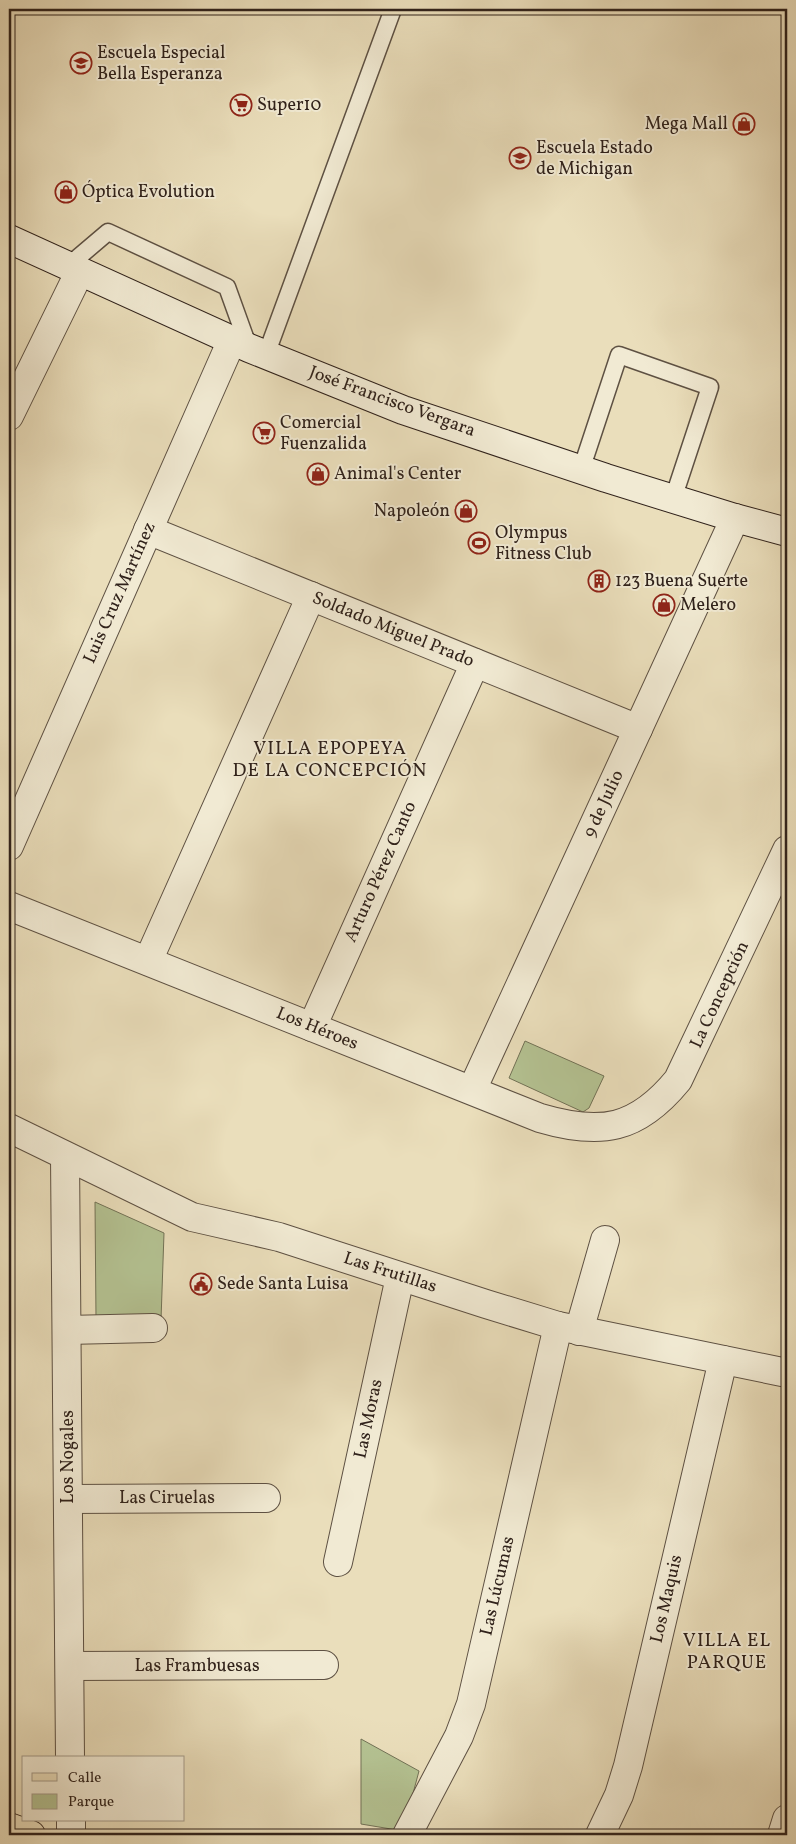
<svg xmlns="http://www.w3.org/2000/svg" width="796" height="1844" font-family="Vollkorn,serif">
	<rect width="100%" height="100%" fill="#eadebb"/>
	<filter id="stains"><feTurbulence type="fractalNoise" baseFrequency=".004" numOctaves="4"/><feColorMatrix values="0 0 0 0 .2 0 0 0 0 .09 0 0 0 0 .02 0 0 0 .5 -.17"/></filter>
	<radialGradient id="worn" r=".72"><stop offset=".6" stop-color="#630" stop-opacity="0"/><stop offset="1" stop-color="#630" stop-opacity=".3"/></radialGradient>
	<g fill="#b4c292" stroke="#727256">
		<path d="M525 1041 604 1076 589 1108 583 1112 509 1078Z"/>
		<path d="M95 1202 164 1233 161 1320 96 1319Z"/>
		<path d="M361 1739 419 1771 403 1831 361 1824Z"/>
	</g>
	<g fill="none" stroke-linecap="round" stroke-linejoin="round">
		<g stroke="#5e5143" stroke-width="19">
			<g id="service">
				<path d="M68 266 108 232 227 287 249 348"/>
				<path d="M266 355 393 9"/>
				<path d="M581 470 619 355 710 387 673 499"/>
			</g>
		</g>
		<g stroke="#5e5143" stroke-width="30">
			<g id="minor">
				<path d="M9 416 80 271"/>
				<path d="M148 530 638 729"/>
				<path d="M9 846 232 340"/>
				<path d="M9 906 540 1118C601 1136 637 1130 678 1080L787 850"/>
				<path d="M148 961 311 596"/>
				<path d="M312 1027 475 663"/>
				<path d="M472 1090 735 518"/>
				<path d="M9 1128 192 1217 279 1237 486 1304 558 1326 787 1373"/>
				<path d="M65 1156 70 1758"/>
				<path d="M67 1330 153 1328"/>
				<path d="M579 1331 605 1240"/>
				<path d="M69 1499 266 1498"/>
				<path d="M338 1562 400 1277"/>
				<path d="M70 1666 324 1665"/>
				<path d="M71 1820V1835"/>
				<path d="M407 1835 459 1736 471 1704 558 1326"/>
				<path d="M600 1835 619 1795 628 1766 723 1360"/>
				<path d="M782 1835 787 1819"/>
			</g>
		</g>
		<g stroke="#30221b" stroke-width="30">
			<path id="secondary" d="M9 239 249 348 403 410 606 478 735 518 787 532"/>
		</g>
		<g stroke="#30221b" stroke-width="30">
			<path id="primary" d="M9 1827 31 1835"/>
		</g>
		<use href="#service" stroke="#f1ead3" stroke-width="16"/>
		<use href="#minor" stroke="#f1ead3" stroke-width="28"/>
		<use href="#secondary" stroke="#f1ead3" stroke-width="28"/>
		<use href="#primary" stroke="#eadebb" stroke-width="28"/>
	</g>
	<defs>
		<g id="school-ring" transform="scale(1.125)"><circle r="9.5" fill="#f1ead3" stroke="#8f2418" stroke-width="1.5"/><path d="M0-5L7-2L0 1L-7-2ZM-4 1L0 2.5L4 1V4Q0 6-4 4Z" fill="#8f2418"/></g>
		<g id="supermarket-ring" transform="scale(1.125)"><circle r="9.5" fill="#f1ead3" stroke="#8f2418" stroke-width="1.5"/><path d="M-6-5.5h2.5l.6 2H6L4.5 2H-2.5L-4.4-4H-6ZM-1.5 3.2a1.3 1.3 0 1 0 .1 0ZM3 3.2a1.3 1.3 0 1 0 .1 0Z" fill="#8f2418"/></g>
		<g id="shop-ring" transform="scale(1.125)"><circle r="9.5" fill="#f1ead3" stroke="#8f2418" stroke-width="1.5"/><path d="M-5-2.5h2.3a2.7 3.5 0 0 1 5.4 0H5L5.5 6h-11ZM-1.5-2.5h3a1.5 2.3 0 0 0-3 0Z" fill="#8f2418"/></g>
		<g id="stadium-ring" transform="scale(1.125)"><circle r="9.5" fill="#f1ead3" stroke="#8f2418" stroke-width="1.5"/><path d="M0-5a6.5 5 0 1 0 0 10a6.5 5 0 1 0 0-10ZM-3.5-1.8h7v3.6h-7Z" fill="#8f2418"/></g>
		<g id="building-ring" transform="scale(1.125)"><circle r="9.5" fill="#f1ead3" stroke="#8f2418" stroke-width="1.5"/><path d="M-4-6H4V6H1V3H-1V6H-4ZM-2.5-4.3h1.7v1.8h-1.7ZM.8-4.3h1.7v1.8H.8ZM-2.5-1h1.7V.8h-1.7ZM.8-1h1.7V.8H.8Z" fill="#8f2418"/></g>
		<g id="civic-ring" transform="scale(1.125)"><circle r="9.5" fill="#f1ead3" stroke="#8f2418" stroke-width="1.5"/><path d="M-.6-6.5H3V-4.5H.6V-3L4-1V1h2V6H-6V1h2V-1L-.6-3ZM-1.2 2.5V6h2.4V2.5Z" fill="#8f2418"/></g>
	</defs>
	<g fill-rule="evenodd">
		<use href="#school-ring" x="81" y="63"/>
		<use href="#supermarket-ring" x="241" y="105"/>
		<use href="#shop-ring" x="744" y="124"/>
		<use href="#school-ring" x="520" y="158"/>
		<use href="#shop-ring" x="66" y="192"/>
		<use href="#supermarket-ring" x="264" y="433"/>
		<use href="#shop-ring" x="318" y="474"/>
		<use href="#shop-ring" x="466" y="511"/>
		<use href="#stadium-ring" x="479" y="543"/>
		<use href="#building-ring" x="599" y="581"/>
		<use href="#shop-ring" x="664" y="605"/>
		<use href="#civic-ring" x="201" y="1284"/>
	</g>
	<g text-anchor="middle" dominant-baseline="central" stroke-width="4" stroke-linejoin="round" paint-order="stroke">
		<g font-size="18" fill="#30221b" stroke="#f1ead3" text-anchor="start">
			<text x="97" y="53">Escuela Especial<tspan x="97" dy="21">Bella Esperanza</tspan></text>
			<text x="257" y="105">Super10</text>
			<text x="728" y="124" text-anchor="end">Mega Mall</text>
			<text x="536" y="148">Escuela Estado<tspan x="536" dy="21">de Michigan</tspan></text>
			<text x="82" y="192">Óptica Evolution</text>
			<text x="280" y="423">Comercial<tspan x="280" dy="21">Fuenzalida</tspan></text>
			<text x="334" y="474">Animal's Center</text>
			<text x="450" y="511" text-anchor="end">Napoleón</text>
			<text x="495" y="533">Olympus<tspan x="495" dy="21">Fitness Club</tspan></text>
			<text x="615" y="581">123 Buena Suerte</text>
			<text x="680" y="605">Melero</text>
			<text x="217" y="1284">Sede Santa Luisa</text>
		</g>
		<g font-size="18" fill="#30221b" stroke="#f1ead3">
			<text transform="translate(392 402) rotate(20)">José Francisco Vergara</text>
			<text transform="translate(120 593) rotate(-66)">Luis Cruz Martínez</text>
			<text transform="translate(393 630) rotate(22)">Soldado Miguel Prado</text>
			<text transform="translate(604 804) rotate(-65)">9 de Julio</text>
			<text transform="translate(381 872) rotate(-66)">Arturo Pérez Canto</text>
			<text transform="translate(720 995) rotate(-65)">La Concepción</text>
			<text transform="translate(317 1029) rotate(22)">Los Héroes</text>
			<text transform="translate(390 1273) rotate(18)">Las Frutillas</text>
			<text transform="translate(369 1419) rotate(-78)">Las Moras</text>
			<text transform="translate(68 1457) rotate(-90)">Los Nogales</text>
			<text x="167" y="1498">Las Ciruelas</text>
			<text transform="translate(498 1586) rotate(-77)">Las Lúcumas</text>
			<text transform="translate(667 1599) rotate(-77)">Los Maquis</text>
			<text x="197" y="1666">Las Frambuesas</text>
		</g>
		<g font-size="19" letter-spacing="1" fill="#30221b" stroke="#f1ead3">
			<text x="330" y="749">VILLA EPOPEYA<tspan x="330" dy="22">DE LA CONCEPCIÓN</tspan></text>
			<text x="727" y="1641">VILLA EL<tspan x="727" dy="22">PARQUE</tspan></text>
		</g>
	</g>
	<rect width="796" height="1844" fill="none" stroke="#eadebb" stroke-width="30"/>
	<rect x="10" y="10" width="776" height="1824" fill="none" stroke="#30221b" stroke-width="2.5"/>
	<rect x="15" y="15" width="766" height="1814" fill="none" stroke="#30221b"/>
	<rect x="22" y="1756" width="162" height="65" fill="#f1ead3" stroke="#a49a89"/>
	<rect x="32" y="1773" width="25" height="8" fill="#eadebb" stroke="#a49a89"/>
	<text x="68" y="1782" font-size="15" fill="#30221b">Calle</text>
	<rect x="32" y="1794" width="25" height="15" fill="#b4c292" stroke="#a49a89"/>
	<text x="68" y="1806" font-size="15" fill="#30221b">Parque</text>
	<rect width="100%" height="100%" filter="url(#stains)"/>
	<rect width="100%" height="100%" fill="url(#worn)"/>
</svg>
